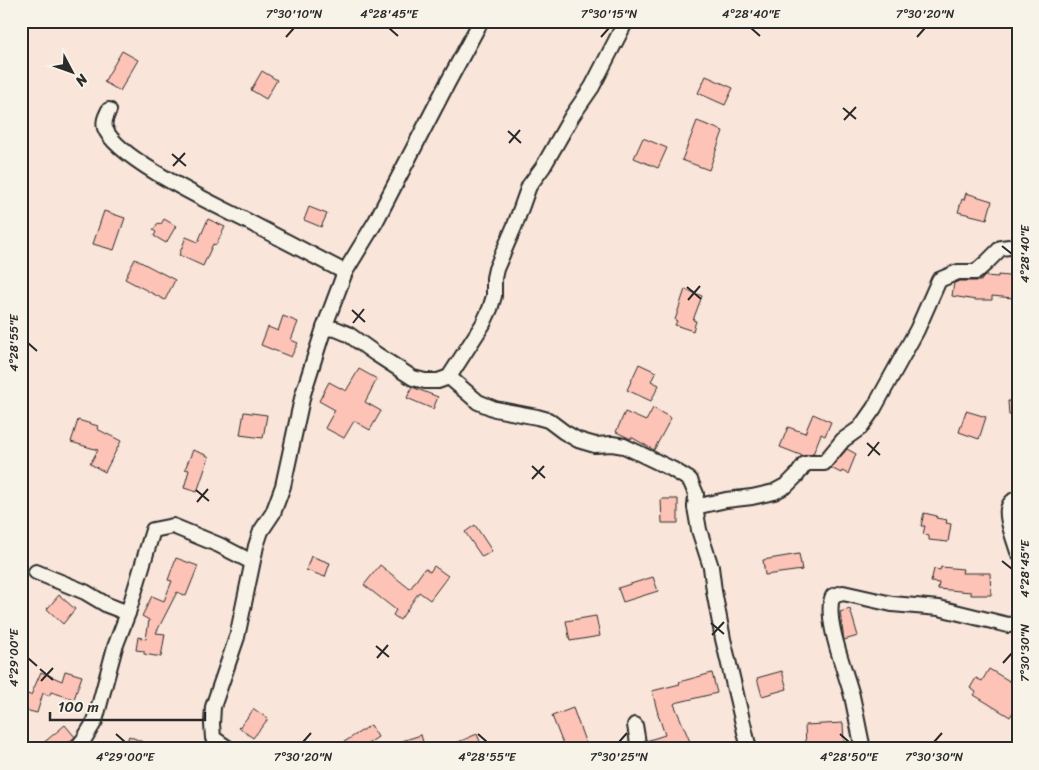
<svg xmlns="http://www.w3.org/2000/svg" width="1039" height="770" font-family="Sriracha,sans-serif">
	<rect width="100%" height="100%" fill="#f9e5d9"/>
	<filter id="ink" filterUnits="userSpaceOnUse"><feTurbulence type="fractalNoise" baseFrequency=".02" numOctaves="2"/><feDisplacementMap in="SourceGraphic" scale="10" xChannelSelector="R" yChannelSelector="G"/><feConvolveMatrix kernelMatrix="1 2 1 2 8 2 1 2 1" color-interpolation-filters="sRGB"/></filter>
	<g filter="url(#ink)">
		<g fill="#fdc3b6" stroke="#2b2b2b">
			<path d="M122 51 138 60 120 91 104 82Z"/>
			<path d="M262 71 277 80 266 99 251 90Z"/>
			<path d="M706 76 733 88 725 105 698 93Z"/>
			<path d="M697 121 723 131 709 170 682 160Z"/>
			<path d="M643 138 667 148 658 168 634 158Z"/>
			<path d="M966 193 992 201 987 219 958 212 962 199 964 200Z"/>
			<path d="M309 207 327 214 321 227 304 220Z"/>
			<path d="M104 211 125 218 114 250 93 244Z"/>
			<path d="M164 219 176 226 166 243 154 236 156 232 153 230 158 223 161 224Z"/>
			<path d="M208 219 225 227 216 245 213 244 203 266 179 255 186 237 198 242Z"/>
			<path d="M135 259 175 280 165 300 125 279Z"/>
			<path d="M998 275 1018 277V296L1013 295V298L992 296V300H976L952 296 954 283 960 281H981L982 279 985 276 998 277Z"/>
			<path d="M685 289 702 296 693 320 696 321 693 331 675 325 677 321 675 320Z"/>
			<path d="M283 316 298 322 291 340 298 343 291 357 261 345 268 327 278 331Z"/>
			<path d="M639 364 656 372 651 381 659 385 651 401 627 390Z"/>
			<path d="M359 369 377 379 365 402 381 411 370 430 354 421 344 438 325 428 335 410 319 401 329 382 346 391Z"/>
			<path d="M412 387 438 397 433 409 407 398Z"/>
			<path d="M1008 401H1018V415H1009Z"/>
			<path d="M653 408 671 418 654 450 631 437V439L616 432 625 412 646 421Z"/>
			<path d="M966 411 986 417 979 439 959 432Z"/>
			<path d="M244 412 267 415 263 438 240 435Z"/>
			<path d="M813 414 831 422 825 436 821 434 813 454 803 456 780 447 788 427 805 433Z"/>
			<path d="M78 420 98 426 97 429 121 441 105 472 90 464 98 450 71 442Z"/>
			<path d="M847 449 856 454 848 474 842 471 841 473 831 468Z"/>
			<path d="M193 450 206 455 209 457 197 492 184 488 189 470 185 469Z"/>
			<path d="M661 499H678V523H662Z"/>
			<path d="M924 513 937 516 936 518 947 520 946 523 951 524 948 542 929 540V536L923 534 925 526H921Z"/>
			<path d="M475 525 492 551 482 557 465 532Z"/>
			<path d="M799 554 802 570 765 575 763 560Z"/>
			<path d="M311 556 330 563 325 577 306 570Z"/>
			<path d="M176 558 198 566 186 596 177 592 156 633 165 634 161 657 144 654V651L136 650 138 637 146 639 149 620 142 616 152 596 164 601 172 581 168 580Z"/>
			<path d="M380 565 410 589 425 568 430 572 434 566 448 576 430 600 419 592 400 620 393 615 396 610 364 585Z"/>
			<path d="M941 567 963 569 962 573H990L991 595H971V592L938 589 939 583 931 582 934 569 940 570Z"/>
			<path d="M653 577 658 591 623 602 618 588Z"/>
			<path d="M59 595 75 609 63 624 47 609Z"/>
			<path d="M850 609 858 636 844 640 840 612Z"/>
			<path d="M596 616 600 636 570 641 566 621Z"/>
			<path d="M989 669 1018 686V704L1010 717 974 695 976 692 970 688 976 678 982 681Z"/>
			<path d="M65 671 82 676 74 699 51 692 49 696 43 693 37 713 21 709V693L31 695 41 672 62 681Z"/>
			<path d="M782 671 787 689 762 696 757 678Z"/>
			<path d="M712 673 717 693 675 703 674 704 691 744 682 749H678L677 747 670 749H648L646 741 665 735 658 714 652 691 680 684 679 682Z"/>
			<path d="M573 708 587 747 583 749H565L552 716Z"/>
			<path d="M254 709 268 719 253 738 239 728Z"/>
			<path d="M843 723 844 744 806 746 805 725Z"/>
			<path d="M65 725 75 737 60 749H36Z"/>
			<path d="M371 725 378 737 360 749H333Z"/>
			<path d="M477 734 481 744 479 745 481 749H442Z"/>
			<path d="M421 735 425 749H404L402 741Z"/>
			<path d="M129 736 145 743 143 749H124Z"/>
		</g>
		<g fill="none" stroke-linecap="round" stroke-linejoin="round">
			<g stroke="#2b2b2b" stroke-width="18">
				<g id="minor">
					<path d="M109 110C106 116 103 121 105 128 116 159 216 205 247 221 280 238 313 255 345 272"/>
					<path d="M324 328 336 329 348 334 376 354 413 378 425 381H438L449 377 483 324 490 309 494 296V278L496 269 515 225 529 186 543 167 572 116 592 87 626 21"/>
					<path d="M449 377 478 402 495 409 537 417 548 420 564 432 578 440 595 445 612 444 624 446 672 469 690 480 696 494 695 507 699 530 711 567 714 591 723 639 749 749"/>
					<path d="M1018 498C1013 500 1009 504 1008 509 1006 519 1015 542 1018 552"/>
					<path d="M695 507 726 500 752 497 774 492 787 485 797 475 805 464 810 463H824L843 440 860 428 874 408 917 330 939 280 958 272H976L987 262 1001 248 1018 246"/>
					<path d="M36 572 85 592 107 605 128 613 153 530 173 526 219 545 252 562"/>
					<path d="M635 725 639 749"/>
					<path d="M76 749 84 739 95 721 115 647 128 613"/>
					<path d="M229 749 213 738 212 724 213 707 237 637 256 546 261 531 273 513 283 486 303 394 324 328 345 272 376 221 447 84 481 21"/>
					<path d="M863 749C859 731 856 714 852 696 846 672 823 617 833 596L843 593 892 604 939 608 1008 625 1018 624"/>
				</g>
			</g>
			<use href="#minor" stroke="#f7f3e8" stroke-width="14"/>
		</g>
	</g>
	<path fill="none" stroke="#2b2b2b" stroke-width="2" d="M389 28 398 36M751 28 760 36M286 37 294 28M601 37 609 28M917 37 925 28M843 108 856 119M844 120 856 107M508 131 521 143M509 143 520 130M172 154 186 166M173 166 185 153M1002 246 1012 254M687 287 701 299M688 300 700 286M352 310 365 322M353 323 364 309M28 343 37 351M867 443 880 455M868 456 879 442M532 466 545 478M532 479 544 466M196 490 209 501M197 502 208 489M1002 561 1012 569M711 623 724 634M712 635 724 622M376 646 389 657M28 658 37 666M377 658 388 645M1003 663 1012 653M40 669 53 680M41 681 53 668M116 734 125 742M478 734 487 742M840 734 849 742M303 742 311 733M619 742 627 733M934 742 942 733"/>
	<rect width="1039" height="770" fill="none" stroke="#f7f3e8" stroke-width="55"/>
	<g transform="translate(72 72) rotate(131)" stroke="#f7f3e8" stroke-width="4" paint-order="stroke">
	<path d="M0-4L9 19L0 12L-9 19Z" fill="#2b2b2b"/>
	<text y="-8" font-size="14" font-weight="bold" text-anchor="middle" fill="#2b2b2b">N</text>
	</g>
	<path d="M50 712v8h155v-8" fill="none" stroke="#2b2b2b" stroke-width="2.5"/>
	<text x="58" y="712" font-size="15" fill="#2b2b2b" stroke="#f7f3e8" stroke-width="4" paint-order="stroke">100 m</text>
	<rect x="28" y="28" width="984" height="714" fill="none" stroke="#2b2b2b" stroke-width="2"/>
	<g font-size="12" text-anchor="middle" fill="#2b2b2b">
		<text x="294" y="18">7°30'10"N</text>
		<text x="389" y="18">4°28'45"E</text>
		<text x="609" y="18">7°30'15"N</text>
		<text x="751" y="18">4°28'40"E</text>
		<text x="925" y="18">7°30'20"N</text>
		<text transform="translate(1025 254) rotate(-90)" y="4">4°28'40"E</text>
		<text transform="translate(14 343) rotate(-90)" y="4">4°28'55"E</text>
		<text transform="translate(1025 569) rotate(-90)" y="4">4°28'45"E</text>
		<text transform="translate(1025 653) rotate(-90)" y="4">7°30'30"N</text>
		<text transform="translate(14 658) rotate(-90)" y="4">4°29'00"E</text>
		<text x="125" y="761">4°29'00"E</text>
		<text x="303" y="761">7°30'20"N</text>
		<text x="487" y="761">4°28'55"E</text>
		<text x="619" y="761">7°30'25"N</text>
		<text x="849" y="761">4°28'50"E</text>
		<text x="934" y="761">7°30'30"N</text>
	</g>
</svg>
